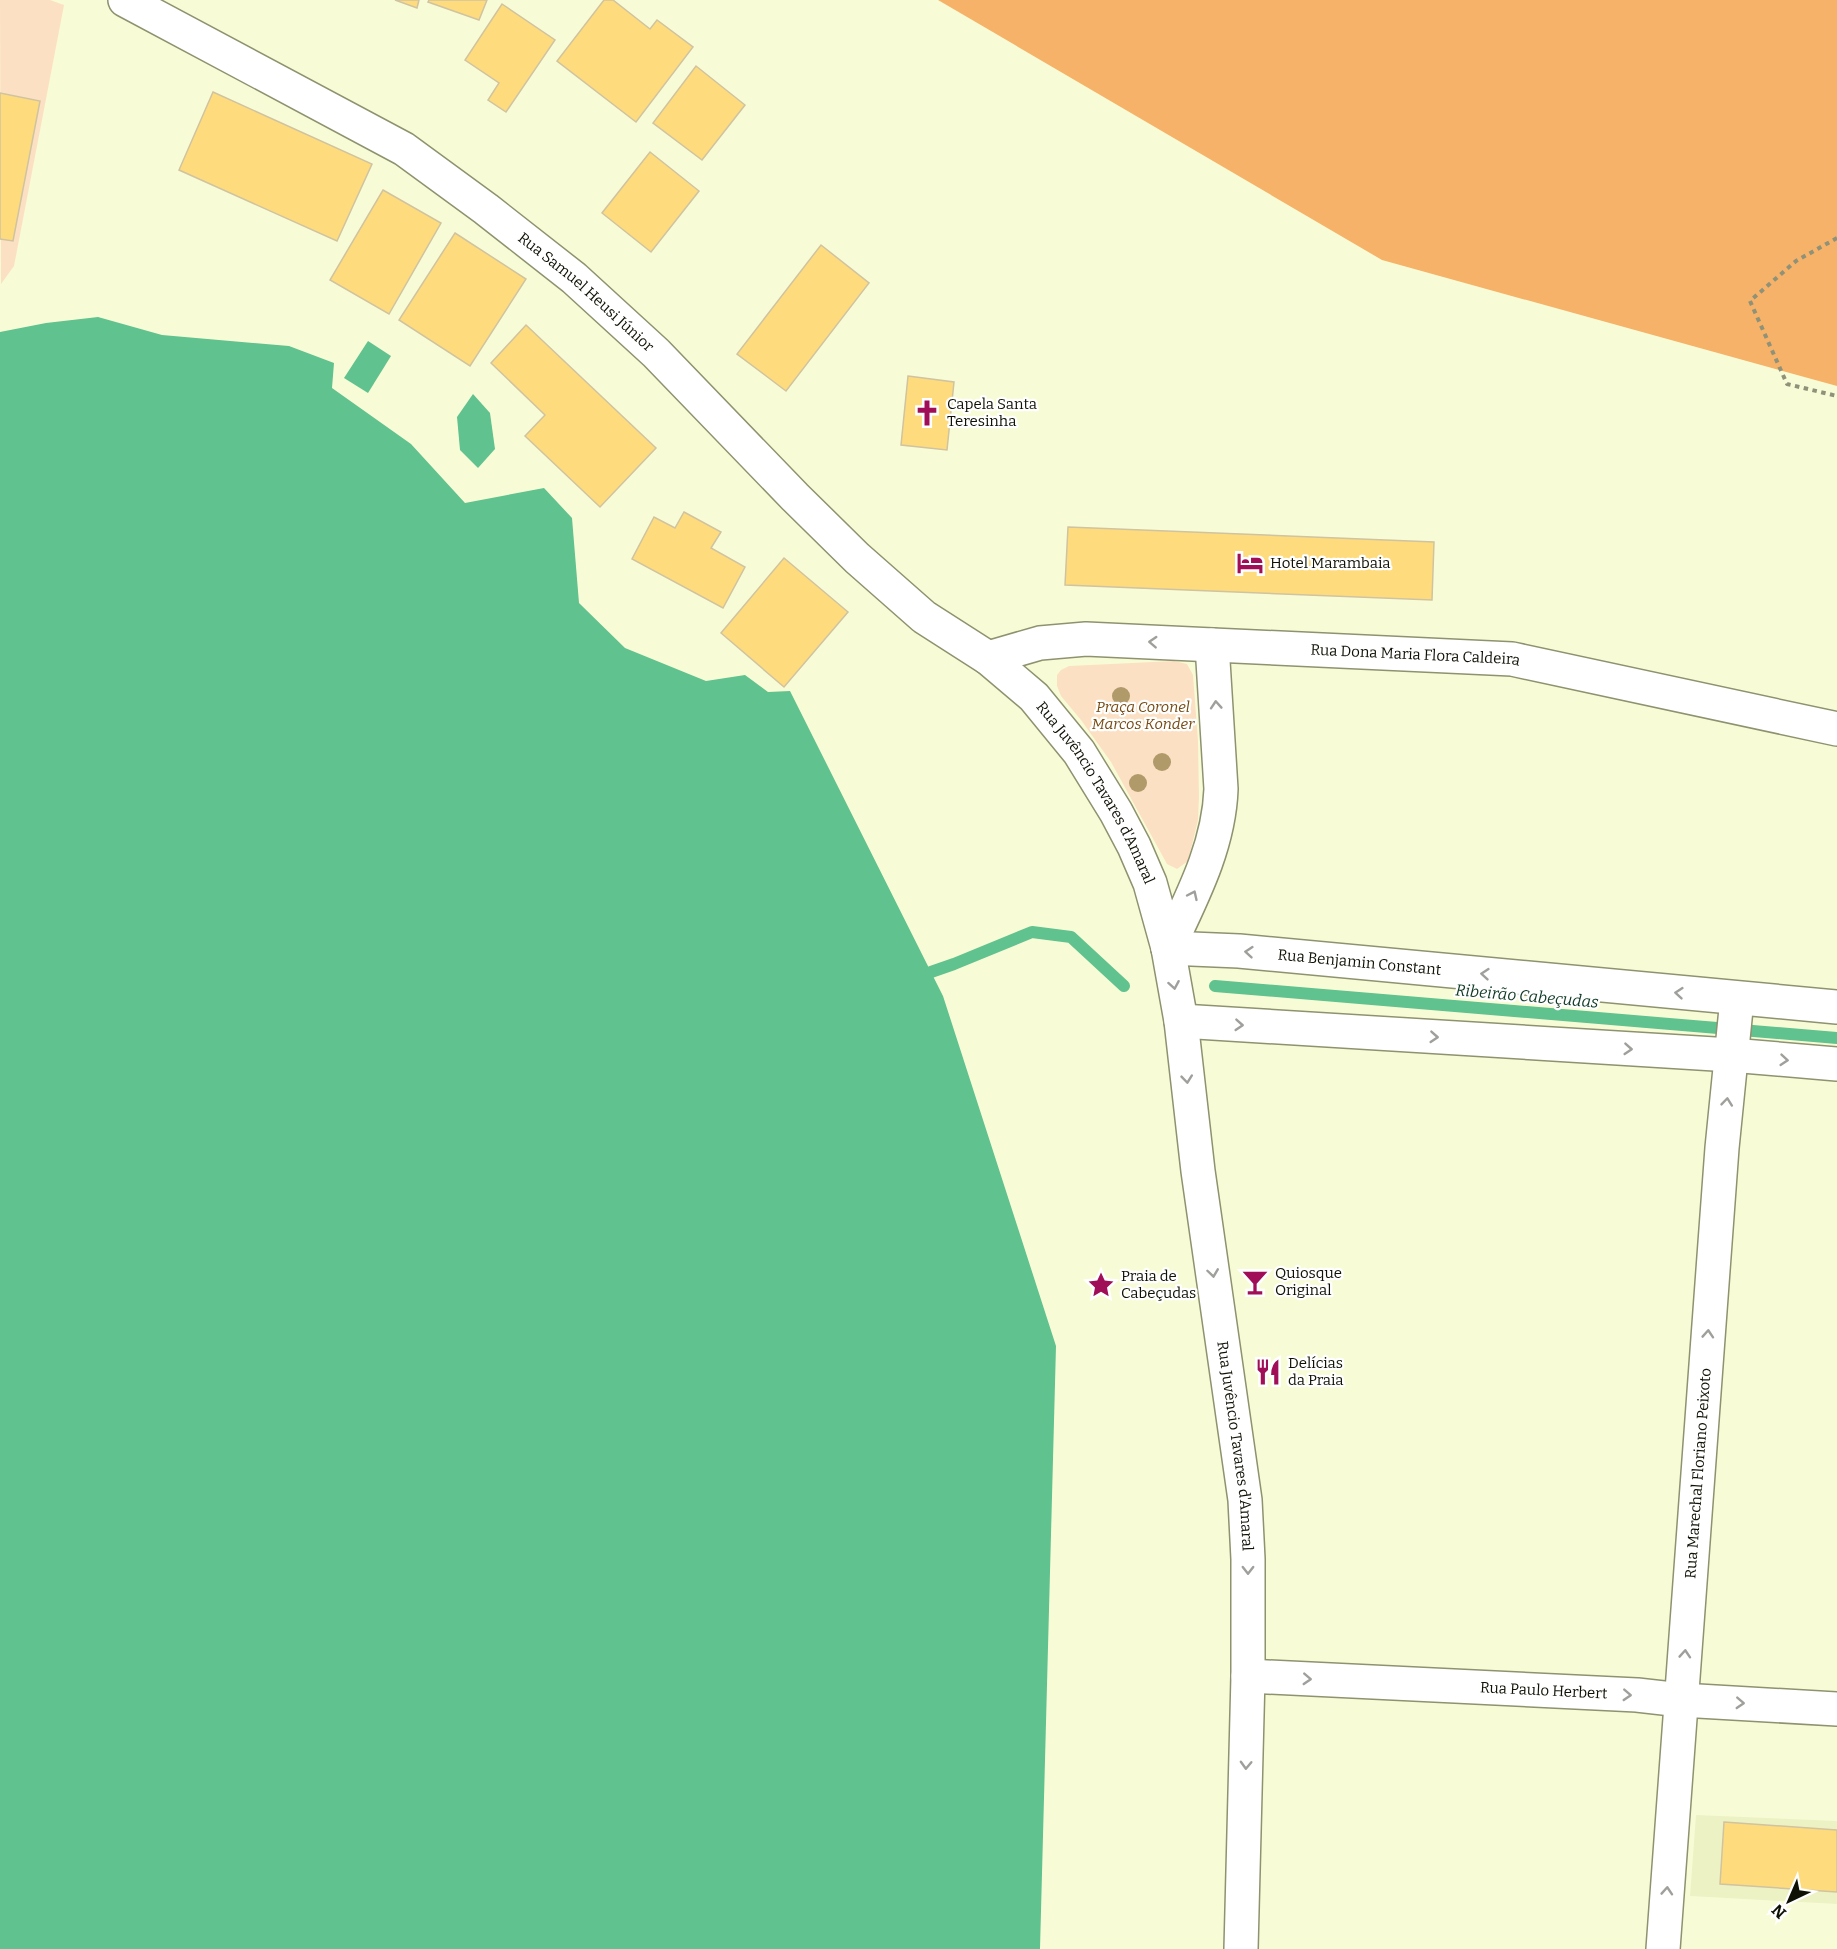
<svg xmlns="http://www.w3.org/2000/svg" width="1837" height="1949" font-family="Bitter,serif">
	<rect width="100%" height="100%" fill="#f8fcd6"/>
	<path fill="#edf2c4" d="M1696 1815 1837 1821V1904L1690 1896Z"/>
	<g fill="#fce0c4">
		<path d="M0 0H50L64 5 14 266 1 284Z"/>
		<path d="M1174 661 1187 664 1193 675 1198 741 1199 797 1198 820 1188 861 1177 869 1167 864 1111 762 1081 720 1061 696 1057 686V675L1061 670 1069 666Z"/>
	</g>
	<path fill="#f6b268" d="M938 0H1837V386L1382 260Z"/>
	<g fill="#60c28e">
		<path d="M98 317 162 335 289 346 334 363 332 388 411 444 465 503 544 488 572 518 579 603 625 648 706 681 745 675 768 692 790 691 943 996 1056 1346 1040 1949H0V332L46 323Z"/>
		<path d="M368 341 391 356 368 393 344 378Z"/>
		<path d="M473 394 490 413 495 449 478 468 460 450 457 417Z"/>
	</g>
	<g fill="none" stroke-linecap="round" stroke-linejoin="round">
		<g stroke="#60c28e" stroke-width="12">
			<path d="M931 972 954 964 1032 932 1071 937 1124 986"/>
			<path d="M1215 986 1837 1038"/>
		</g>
	</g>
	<g fill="#fedc7d" stroke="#d0c3a0" stroke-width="1.5">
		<path d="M395 0H419L417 8Z"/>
		<path d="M429 0H487L479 20 428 2Z"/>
		<path d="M604 0H613L650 29 657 20 693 47 636 122 557 61Z"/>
		<path d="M502 4 555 40 506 112 488 100 499 83 465 60Z"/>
		<path d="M696 66 745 105 702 160 653 123Z"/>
		<path d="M213 92 372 164 337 241 179 170Z"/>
		<path d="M0 93 40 101 13 241 0 239Z"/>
		<path d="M650 152 699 191 651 252 602 213Z"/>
		<path d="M383 190 441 223 389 314 330 280Z"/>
		<path d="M455 233 526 279 470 366 399 320Z"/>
		<path d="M821 245 869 283 786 391 737 354Z"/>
		<path d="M526 325 656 448 600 507 525 436 545 415 491 363Z"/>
		<path d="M908 376 954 382 947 450 901 445Z"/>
		<path d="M684 512 721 532 711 548 745 567 723 608 632 559 654 517 675 528Z"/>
		<path d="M1068 527 1434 542 1432 600 1065 585Z"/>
		<path d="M784 558 848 612 784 687 721 633Z"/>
		<path d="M1724 1822 1837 1830V1892L1720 1884Z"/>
	</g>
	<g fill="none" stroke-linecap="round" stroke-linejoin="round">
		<g stroke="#8e926f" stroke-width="36">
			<g id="minor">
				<path id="s1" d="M125 0 404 149 486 209 574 278 656 353 795 497 857 558 924 617 988 658 1034 697 1079 752 1116 812 1134 846 1150 883 1168 948 1181 1021 1198 1171 1245 1500 1248 1559V1676L1241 1949"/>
				<path id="s2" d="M988 658 1040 643 1086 639 1512 659 1837 729"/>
				<path id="s3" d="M1168 948 1239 951 1837 1007"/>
				<path d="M1168 948C1192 897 1219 846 1221 789L1212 645"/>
				<path d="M1181 1021 1731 1055 1837 1064"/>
				<path id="s4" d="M1248 1676 1637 1695 1681 1700 1837 1709"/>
				<path id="s5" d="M1663 1949 1722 1148 1737 999"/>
			</g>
		</g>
		<path stroke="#8f9278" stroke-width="4" stroke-dasharray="4.5 4.5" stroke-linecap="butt" d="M1837 238 1796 261 1750 301 1787 384 1837 396"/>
		<use href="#minor" stroke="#fff" stroke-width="33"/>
	</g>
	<g fill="#b09a6a">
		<circle cx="1121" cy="696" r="9"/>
		<circle cx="1162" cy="762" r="9"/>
		<circle cx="1138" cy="783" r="9"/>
	</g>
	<defs><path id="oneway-chevron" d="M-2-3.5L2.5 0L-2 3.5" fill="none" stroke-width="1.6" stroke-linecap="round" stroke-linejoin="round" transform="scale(1.5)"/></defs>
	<g stroke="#9fa09b">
		<use href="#oneway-chevron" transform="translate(1153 642) rotate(-177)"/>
		<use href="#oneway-chevron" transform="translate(1216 705) rotate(-94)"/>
		<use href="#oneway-chevron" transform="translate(1193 895) rotate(-65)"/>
		<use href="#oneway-chevron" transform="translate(1249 952) rotate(-175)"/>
		<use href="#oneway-chevron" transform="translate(1485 974) rotate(-175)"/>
		<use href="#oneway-chevron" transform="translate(1174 985) rotate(80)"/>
		<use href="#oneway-chevron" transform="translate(1679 993) rotate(-175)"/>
		<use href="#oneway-chevron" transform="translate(1239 1025) rotate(4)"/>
		<use href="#oneway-chevron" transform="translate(1434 1037) rotate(4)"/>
		<use href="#oneway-chevron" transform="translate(1628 1049) rotate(4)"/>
		<use href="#oneway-chevron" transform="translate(1784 1060) rotate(5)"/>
		<use href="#oneway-chevron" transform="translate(1187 1079) rotate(84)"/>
		<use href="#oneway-chevron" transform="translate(1727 1102) rotate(-84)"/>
		<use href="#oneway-chevron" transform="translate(1213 1273) rotate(82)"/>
		<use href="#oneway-chevron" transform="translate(1708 1334) rotate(-86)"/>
		<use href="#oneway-chevron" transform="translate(1248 1570) rotate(90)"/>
		<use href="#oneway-chevron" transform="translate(1685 1654) rotate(-86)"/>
		<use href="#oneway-chevron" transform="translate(1307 1679) rotate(3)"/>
		<use href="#oneway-chevron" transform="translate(1627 1695) rotate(3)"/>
		<use href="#oneway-chevron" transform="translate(1740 1703) rotate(3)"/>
		<use href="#oneway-chevron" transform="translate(1246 1765) rotate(92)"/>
		<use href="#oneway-chevron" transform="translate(1667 1891) rotate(-86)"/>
	</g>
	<defs>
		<g id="church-bare" transform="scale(2.07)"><path d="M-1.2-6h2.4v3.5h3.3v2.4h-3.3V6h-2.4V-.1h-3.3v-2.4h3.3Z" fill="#9f0e56" stroke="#fff" stroke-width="2.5" paint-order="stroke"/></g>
		<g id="hotel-bare" transform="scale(2.07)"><path d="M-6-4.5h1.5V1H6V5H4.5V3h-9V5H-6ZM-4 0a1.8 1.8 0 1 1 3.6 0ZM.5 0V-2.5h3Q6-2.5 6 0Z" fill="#9f0e56" stroke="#fff" stroke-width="2.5" paint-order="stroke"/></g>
		<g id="bar-bare" transform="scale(2.07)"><path d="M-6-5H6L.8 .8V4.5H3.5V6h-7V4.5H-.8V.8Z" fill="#9f0e56" stroke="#fff" stroke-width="2.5" paint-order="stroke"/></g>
		<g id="sight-bare" transform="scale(2.07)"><path d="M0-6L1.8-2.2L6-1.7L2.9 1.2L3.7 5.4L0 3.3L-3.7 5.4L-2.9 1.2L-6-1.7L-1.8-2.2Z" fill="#9f0e56" stroke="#fff" stroke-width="2.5" paint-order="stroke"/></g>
		<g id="restaurant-bare" transform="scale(2.07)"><path d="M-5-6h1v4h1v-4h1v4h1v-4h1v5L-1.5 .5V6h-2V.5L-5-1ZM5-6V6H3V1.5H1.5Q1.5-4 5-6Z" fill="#9f0e56" stroke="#fff" stroke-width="2.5" paint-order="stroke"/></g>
	</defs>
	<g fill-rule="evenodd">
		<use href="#church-bare" x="927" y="413"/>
		<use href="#hotel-bare" x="1250" y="563"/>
		<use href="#bar-bare" x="1255" y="1282"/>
		<use href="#sight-bare" x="1101" y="1285"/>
		<use href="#restaurant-bare" x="1268" y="1372"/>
	</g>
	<g text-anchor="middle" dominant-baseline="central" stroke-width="4.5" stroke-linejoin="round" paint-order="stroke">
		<g font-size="15" fill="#101105" stroke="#fff">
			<text stroke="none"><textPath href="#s1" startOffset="548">Rua Samuel Heusi Júnior</textPath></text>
			<text stroke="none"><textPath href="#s2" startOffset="430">Rua Dona Maria Flora Caldeira</textPath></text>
			<text stroke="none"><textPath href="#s1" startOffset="1268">Rua Juvêncio Tavares d'Amaral</textPath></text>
			<text stroke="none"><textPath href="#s3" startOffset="192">Rua Benjamin Constant</textPath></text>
			<text stroke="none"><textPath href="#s1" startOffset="1944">Rua Juvêncio Tavares d'Amaral</textPath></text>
			<text stroke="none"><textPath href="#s5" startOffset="477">Rua Marechal Floriano Peixoto</textPath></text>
			<text stroke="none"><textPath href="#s4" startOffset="296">Rua Paulo Herbert</textPath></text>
		</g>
		<g font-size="15" fill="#101105" stroke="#fff" text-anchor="start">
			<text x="947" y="404">Capela Santa<tspan x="947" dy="17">Teresinha</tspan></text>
			<text x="1270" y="563">Hotel Marambaia</text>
			<text x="1275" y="1273">Quiosque<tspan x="1275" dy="17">Original</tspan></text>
			<text x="1121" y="1276">Praia de<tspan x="1121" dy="17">Cabeçudas</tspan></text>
			<text x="1288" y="1363">Delícias<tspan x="1288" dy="17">da Praia</tspan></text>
		</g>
		<g font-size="15" font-style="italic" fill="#764a11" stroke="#fff">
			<text x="1143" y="707">Praça Coronel<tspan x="1143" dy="17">Marcos Konder</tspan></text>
		</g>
		<g font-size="16" font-style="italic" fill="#103a25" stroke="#fff">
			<text transform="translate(1527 996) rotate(5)">Ribeirão Cabeçudas</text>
		</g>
	</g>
	<g transform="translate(1789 1901) rotate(224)" stroke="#ffffff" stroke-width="4.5" paint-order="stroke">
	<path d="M0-4.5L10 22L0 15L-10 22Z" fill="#101105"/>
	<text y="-9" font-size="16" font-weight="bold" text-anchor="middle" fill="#101105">N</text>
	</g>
</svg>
